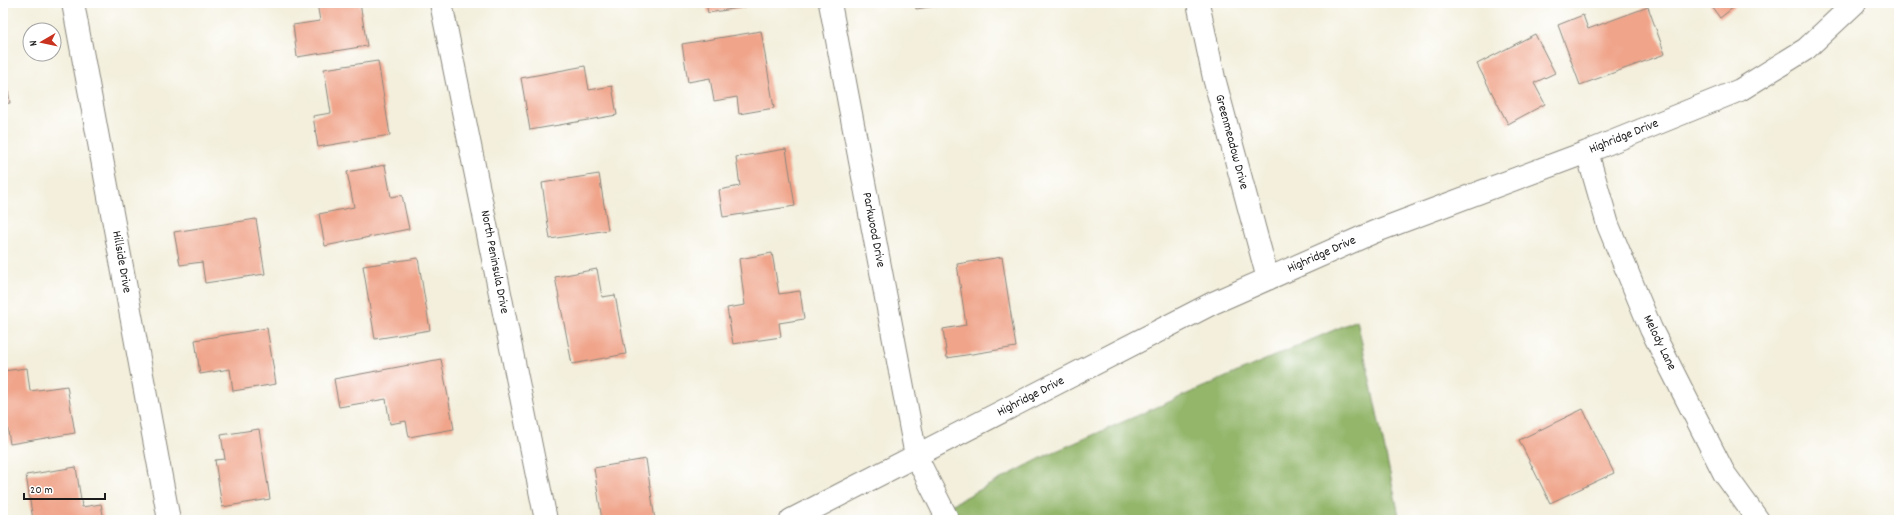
<svg xmlns="http://www.w3.org/2000/svg" width="1902" height="523" viewBox="0 0 1902 523" font-family="Dekko,sans-serif">
	<style>
		.forest { fill: #93b66a; stroke: #586943 }
		.building { fill: #f0a58b }
		.lines { fill: none; stroke-linecap: round; stroke-linejoin: round }
		.minor-casing { stroke: #88867c; stroke-width: 24 }
		.minor { stroke: #fff; stroke-width: 22 }
		.labels { text-anchor: middle; dominant-baseline: central; stroke-width: 3; stroke-linejoin: round; paint-order: stroke }
		.street-label { font-size: 13px; fill: #1c1c1c; stroke: #fff }
	</style>
	<rect width="100%" height="100%" fill="#fff"/>
	<filter id="ink" filterUnits="userSpaceOnUse"><feTurbulence type="fractalNoise" baseFrequency=".025" numOctaves="2"/><feDisplacementMap in="SourceGraphic" scale="8" xChannelSelector="R" yChannelSelector="G"/><feConvolveMatrix kernelMatrix="1 2 1 2 8 2 1 2 1" color-interpolation-filters="sRGB"/></filter>
	<filter id="wash" filterUnits="userSpaceOnUse"><feTurbulence type="fractalNoise" baseFrequency=".012" numOctaves="4" result="noise"/><feDisplacementMap in="SourceGraphic" scale="16" xChannelSelector="R" yChannelSelector="G"/><feGaussianBlur stdDeviation="0.9" result="paint"/><feColorMatrix in="noise" values="0 0 0 0 0 0 0 0 0 0 0 0 0 0 0 0 0 1.4 0 .05"/><feComposite in="paint" operator="in"/></filter>
	<g filter="url(#wash)">
		<rect width="100%" height="100%" fill="#f3efdc"/>
		<path class="forest" d="M1357 320 1400 520H922L1047 455Z"/>
		<g id="blocks">
			<path class="building" d="M317 3H360L367 46 297 57 293 25 320 21Z
				M706 3H745V7L708 13Z
				M915 3H947L948 4 916 9Z
				M1709 3H1739L1720 18Z
				M1648 7 1665 54 1580 85 1558 25 1583 15 1588 29Z
				M761 31 774 108 739 114 737 97 714 101 710 78 688 82 682 44Z
				M1535 34 1555 73 1534 83 1545 104 1508 124 1477 64Z
				M3 58 10 103 3 104Z
				M378 61 390 135 318 147 313 116 331 113 324 69Z
				M585 66 589 90 612 86 617 115 530 130 521 78Z
				M786 149 795 206 723 217 719 190 740 186 736 157Z
				M385 165 391 197 402 195 409 229 325 246 319 214 354 207 347 172Z
				M599 174 608 230 550 239 542 183Z
				M256 219 265 274 205 283 202 262 180 265 174 232Z
				M772 253 779 294 800 291 804 319 779 323 781 337 733 344 727 308 745 305 739 259Z
				M1002 257 1016 347 947 358 943 329 966 325 957 264Z
				M418 258 430 330 375 339 363 266Z
				M597 269 602 297 615 295 626 354 572 364 555 277Z
				M267 328 276 384 233 391 230 369 200 374 195 340Z
				M441 359 454 429 409 437 406 421 390 424 386 399 339 407 334 379Z
				M27 368 30 391 67 386 75 433 10 444 3 398V371Z
				M1583 409 1614 473 1550 503 1519 440Z
				M259 429 270 499 222 507 215 460 225 459 221 435Z
				M646 459 655 520H602L594 468Z
				M76 467 82 507 101 504 104 520H33L26 475Z"/>
		</g>
	</g>
	<g filter="url(#ink)">
		<use href="#blocks" fill-opacity="0" stroke="#88867c" stroke-width="1"/>
		<g class="lines">
			<g class="minor-casing">
				<path id="minor" d="M73 3 169 520
					M441 3 546 520
					M830 3 916 456 948 520
					M1198 3 1214 78 1268 279
					M1587 152 1608 225 1651 329 1724 473 1758 520
					M791 520 1213 303 1374 232 1587 152 1740 90 1806 49 1855 3"/>
			</g>
			<use href="#minor" class="minor"/>
		</g>
	</g>
	<g class="labels">
		<g class="street-label">
			<text transform="translate(1624 137) rotate(-22)">Highridge Drive</text>
			<text transform="translate(1231 142) rotate(75)">Greenmeadow Drive</text>
			<text transform="translate(873 230) rotate(79)">Parkwood Drive</text>
			<text transform="translate(1322 255) rotate(-24)">Highridge Drive</text>
			<text transform="translate(121 262) rotate(80)">Hillside Drive</text>
			<text transform="translate(494 262) rotate(79)">North Peninsula Drive</text>
			<text transform="translate(1659 343) rotate(64)">Melody Lane</text>
			<text transform="translate(1031 397) rotate(-27)">Highridge Drive</text>
		</g>
	</g>
	<rect width="1902" height="523" fill="none" stroke="#fff" stroke-width="16"/>
	<g transform="translate(42 42) rotate(261)"><circle r="19" fill="#ffffff" stroke="#a4a4a4"/>
	<path d="M0-3L7 15L0 10L-7 15Z" fill="#c8321e"/>
	<text y="-6" font-size="11" font-weight="bold" text-anchor="middle" fill="#1c1c1c">N</text>
	</g>
	<path d="M24 493v6h81v-6" fill="none" stroke="#1c1c1c" stroke-width="2"/>
	<text x="30" y="493" font-size="12" fill="#1c1c1c" stroke="#ffffff" stroke-width="3" paint-order="stroke">20 m</text>
</svg>
